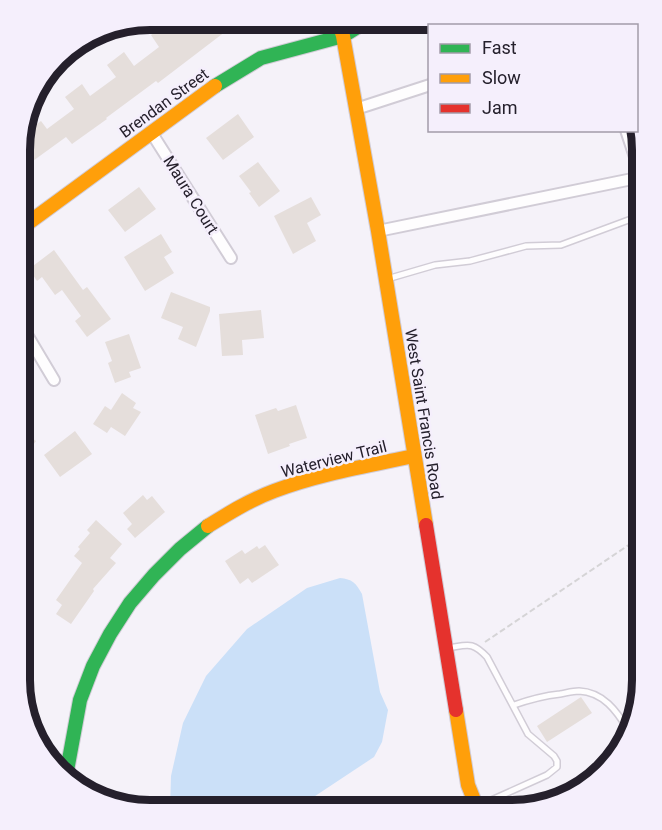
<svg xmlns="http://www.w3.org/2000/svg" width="662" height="830" viewBox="0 0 662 830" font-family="Roboto,sans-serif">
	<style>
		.green { fill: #e2eee8 }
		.water { fill: #cbe0f8 }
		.building { fill: #e5dedb }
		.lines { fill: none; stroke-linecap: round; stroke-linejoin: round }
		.lane-casing { stroke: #d1ccd6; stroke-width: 8 }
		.street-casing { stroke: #d1ccd6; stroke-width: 14 }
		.fast-casing { stroke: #d1ccd6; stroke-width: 16 }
		.slow-casing { stroke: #d1ccd6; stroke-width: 16 }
		.jam-casing { stroke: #d1ccd6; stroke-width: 16 }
		.path { stroke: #d5d4d6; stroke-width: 2; stroke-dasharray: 6 3; stroke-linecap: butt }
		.lane { stroke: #fefdfe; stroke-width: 5 }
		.street { stroke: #fefdfe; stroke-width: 10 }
		.fast { stroke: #30b455; stroke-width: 14 }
		.slow { stroke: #ff9f0a; stroke-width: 14 }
		.jam { stroke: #e5322d; stroke-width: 14 }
		.labels { text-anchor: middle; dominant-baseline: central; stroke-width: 5; stroke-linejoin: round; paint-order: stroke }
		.street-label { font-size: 16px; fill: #25202c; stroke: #f5effc }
		.rim { fill: none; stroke: #25202c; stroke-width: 8 }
	</style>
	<rect width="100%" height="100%" fill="#f5f2f9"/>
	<path class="green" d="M129 26 85 54 55 63 87 39 108 27Z"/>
	<path class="water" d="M340 578C352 579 356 583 362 594L380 692 388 710 382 742 374 757 294 810H170L171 776 183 723 206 676 247 629 307 588Z"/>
	<path class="building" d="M187 25H234L158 83 156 81 106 118 107 119 72 144 66 137 26 166 21 159V136L41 121 47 129 74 109 65 97 82 84 90 96 116 77 107 65 124 52 134 66 159 47 151 35 163 26H170L176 34Z
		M238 114 254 137 223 160 206 138Z
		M258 162 280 191 259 207 249 193 251 192 239 176Z
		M139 187 156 209 125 232 108 210Z
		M311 197 321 215 307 223 316 241 293 254 274 216Z
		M161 234 172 252 164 257 174 273 145 291 124 257Z
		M54 250 83 290 87 287 111 319 87 337 75 321 81 316 62 290 55 295 42 277 37 281 29 269Z
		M171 292 210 307V311L196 347 178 339 183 327 161 318Z
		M261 310 264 338 242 340 243 355 222 356 219 314Z
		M129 334 141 368 129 372 131 377 115 383 108 363 112 361 105 342Z
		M122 393 136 403 133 408 141 412 125 436 111 427 107 433 93 424 105 406 111 410Z
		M296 405 307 438 289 444 290 446 268 454 255 415 276 408 278 411Z
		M20 430 36 441 20 463Z
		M75 431 92 454 60 477 44 455Z
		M143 495 147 500 152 496 165 512 135 538 127 529 132 524 123 513Z
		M96 520 122 544 110 558 116 563 93 589 94 591 71 624 56 614 62 605 56 600 82 563 74 556 80 549 78 547 90 533 87 530Z
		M265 545 279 565 252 583 248 578 240 584 225 561 242 550 245 554 257 546 259 549Z
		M581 697 592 713 547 742 537 726Z"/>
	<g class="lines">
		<g class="lane-casing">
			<path id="lane" d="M387 279 435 265 470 261 526 246 561 245 642 215
				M448 648C468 645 472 641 487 657L528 734 554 756 557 761V767L547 775 478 806
				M514 705C531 699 542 696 560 694 566 693 573 691 579 691 603 692 617 711 628 730"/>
		</g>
		<g class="street-casing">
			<path id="street" d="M356 109 430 85
				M626 130 642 178
				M151 132 231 258
				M378 231 642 177
				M20 323 54 380
				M51 759 68 762"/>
		</g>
		<g class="fast-casing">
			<path id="fast" d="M215 86 261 58 343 36 364 23
				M66 776 80 700 93 666 110 634 130 603 154 575 180 549 208 526"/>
		</g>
		<g class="slow-casing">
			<path id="slow" d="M339 23 343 36 378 231 426 525
				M20 229 215 86
				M208 526C229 513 250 500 274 491 319 474 367 466 414 456
				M456 710 468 785 478 810"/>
		</g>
		<g class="jam-casing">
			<path id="jam" d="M426 525 456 710"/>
		</g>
		<path class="path" d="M485 642 642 536"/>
		<use href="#lane" class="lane"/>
		<use href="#street" class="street"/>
		<use href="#fast" class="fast"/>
		<use href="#slow" class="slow"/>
		<use href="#jam" class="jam"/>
	</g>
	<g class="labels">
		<g class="street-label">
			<text transform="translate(164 103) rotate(-36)">Brendan Street</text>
			<text transform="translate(191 195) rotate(58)">Maura Court</text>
			<text transform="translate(424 414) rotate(81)">West Saint Francis Road</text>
			<text transform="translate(334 459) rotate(-14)">Waterview Trail</text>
		</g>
	</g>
	<path d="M0 0H662V830H0ZM150 30H512A120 120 0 0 1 632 150V680A120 120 0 0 1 512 800H150A120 120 0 0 1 30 680V150A120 120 0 0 1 150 30Z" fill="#f5effc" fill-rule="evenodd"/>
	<path class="rim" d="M150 30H512A120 120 0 0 1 632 150V680A120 120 0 0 1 512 800H150A120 120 0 0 1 30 680V150A120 120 0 0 1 150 30Z"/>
	<rect x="428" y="24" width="210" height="108" fill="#f5effc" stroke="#a29ca9" stroke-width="1.5"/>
	<rect x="440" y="44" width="30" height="9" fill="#30b455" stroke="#a29ca9" stroke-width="1.5"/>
	<text x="482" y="54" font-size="18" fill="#25202c">Fast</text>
	<rect x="440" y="74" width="30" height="9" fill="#ff9f0a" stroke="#a29ca9" stroke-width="1.5"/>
	<text x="482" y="84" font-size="18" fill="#25202c">Slow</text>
	<rect x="440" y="104" width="30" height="9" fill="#e5322d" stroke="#a29ca9" stroke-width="1.5"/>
	<text x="482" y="114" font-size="18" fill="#25202c">Jam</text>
</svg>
